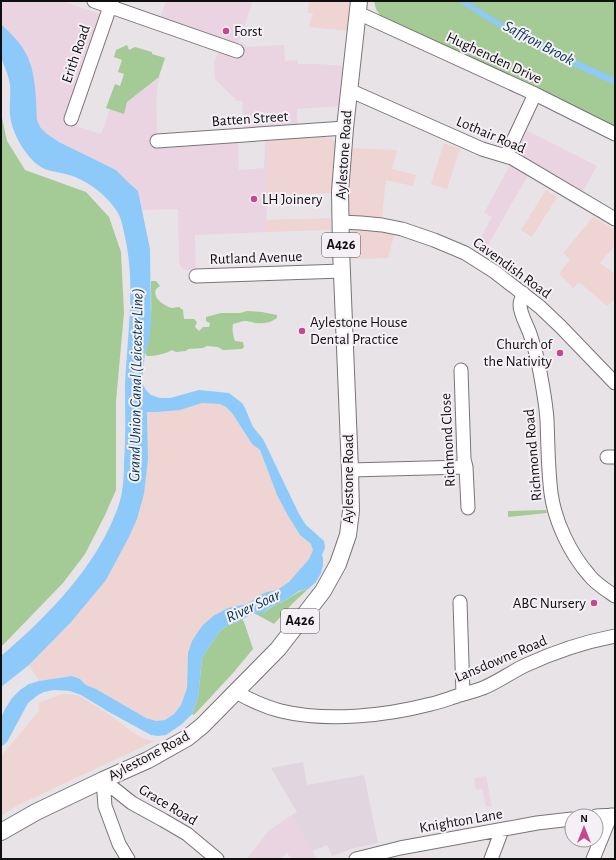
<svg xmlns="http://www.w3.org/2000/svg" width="616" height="860" viewBox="0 0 616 860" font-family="'Alegreya Sans',sans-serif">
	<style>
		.commercial { fill: #eed4d3 }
		.industrial { fill: #ead4e1 }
		.built { fill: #e1d6df }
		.green { fill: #a4ca95 }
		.water { fill: #8dcaf9 }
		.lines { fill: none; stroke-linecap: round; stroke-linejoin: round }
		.minor-casing { stroke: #797478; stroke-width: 15 }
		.major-casing { stroke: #797478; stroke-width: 18 }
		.minor { stroke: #fff; stroke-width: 13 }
		.major { stroke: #fff; stroke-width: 16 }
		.poi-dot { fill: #c74690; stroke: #f5f0f5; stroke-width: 1.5 }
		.labels { text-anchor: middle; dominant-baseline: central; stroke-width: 4; stroke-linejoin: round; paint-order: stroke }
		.shield { fill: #f5f0f5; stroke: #555255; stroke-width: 1 }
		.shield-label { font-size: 14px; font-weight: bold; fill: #100f10 }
		.poi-label { font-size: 15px; fill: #100f10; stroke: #f5f0f5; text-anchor: start }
		.street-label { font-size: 15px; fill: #100f10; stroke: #f5f0f5 }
		.water-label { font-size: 16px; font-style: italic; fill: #053655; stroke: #f5f0f5 }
	</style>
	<rect width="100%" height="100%" fill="#e8e3e7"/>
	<path class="commercial" d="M309 1H353L350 31 309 27 313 13H308Z
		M324 137 331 138 335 142 336 147 332 193 267 195 269 138Z
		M444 143 460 149 447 189 431 184Z
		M350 148 397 150 392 169 416 175 413 186 386 180 382 217 362 218 350 216 348 215 346 206Z
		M546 190 557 197 532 237 521 230Z
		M593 217 615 230V245L600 263 615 274V299L607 306 579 282 573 288 559 274 570 259 563 253Z
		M331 218V230L266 232V220Z
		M350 229 395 232 388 258 351 259V255H347V231Z
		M201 403 220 404 226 407 232 413 252 444 260 450 277 495 287 514 300 535 311 544 313 550 309 559 289 582 277 590 267 592 247 604 228 608 213 616 187 668V688L181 705 174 714 165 720 156 721 146 718 96 689 86 685 80 679 72 676 39 681 29 665 72 621 106 580 129 537 137 519 144 494 148 459 147 412H157L180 410Z
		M62 694 78 695 113 717 135 734 145 739 155 741 18 805 1 816V756L39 711 38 703Z"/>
	<path class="industrial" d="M1 1H62L100 14 63 122 101 134 110 109 124 114 127 102 161 76 158 82 156 103 158 148 238 143 239 170 264 168 265 139 269 138 266 232 195 235 196 270H186L183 269 180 266 179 262 178 209 142 210 138 191 129 183 116 170 59 142 47 134 40 127 37 120 32 73 30 64 24 51 11 34 1 24Z
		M166 1H253L238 44 160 18Z
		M241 42 246 47 284 45 285 61 297 60 298 64H318L345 66 341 106 297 109 298 128 244 129 242 101H237L215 79 214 64 219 50 236 56Z
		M524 129 597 166 581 194 516 155 515 152Z
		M511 163 528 175 483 254 474 249 492 217 484 213Z
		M486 776 492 806 486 807 482 789 476 790 474 778Z
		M292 815 317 859H292L287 853 280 859H247L268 831Z"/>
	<path class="built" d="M303 762 307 785 364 775 378 843 355 848 332 856 327 845 312 851 292 815 297 812 271 768Z"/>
	<path class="green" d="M374 1H615V128L466 55 381 17 376 9Z
		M127 45 129 50 135 47 152 52V54L165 58 159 76V77L127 102 124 114 106 108 115 84 120 86 124 74 118 72 122 60 114 57 116 50Z
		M1 113 7 141 25 170 86 192 109 217 121 252 124 313 116 401V490L105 515 85 554 63 583 1 647Z
		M151 281H156L160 286 156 289C155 291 155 294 156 296 157 301 167 307 172 308 173 308 177 307 179 307L183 310 184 319H194L197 322 195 327 199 331 203 327H209L210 323 206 321V317L221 313H240L247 311 262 312 277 315V318C270 323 263 324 255 323 252 322 249 321 245 321 241 321 238 323 233 324 232 328 233 337 235 341L243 342 244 347 242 349 223 350 218 347 207 346 203 348 188 349 186 351 176 352 172 350C165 354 155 356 147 356L145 353C153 328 151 307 151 281Z
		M546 510 547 513 508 517V511Z
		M308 589 292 604 274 624 254 613H264C271 606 276 605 284 601 293 596 298 591 308 589Z
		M242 619 244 622 253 649 233 673 194 715 192 714 198 698 202 658 219 632 228 625 238 622Z"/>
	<path class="water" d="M458 1H467L504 24 547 47 615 78V85C561 61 507 35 458 1Z
		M1 24C9 32 18 40 24 50 36 69 36 98 37 120L40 127 47 134 59 142 116 170 129 183 138 191 150 249 151 325 149 340 145 353 143 372V385L146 390 151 395 160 398H170L199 390 229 393 242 403 245 408 253 427 263 439 299 514 306 525 324 541 325 548 322 555 323 558V565L321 573 316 582 308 589 299 591 284 601 269 608 264 613 252 614 238 622 228 625 219 632 202 658 198 698 192 714 182 724 166 735 158 736 151 735 109 712 81 695 70 691 54 690 44 692 38 695 28 703 7 742 1 747V718L5 709 12 698 20 690 29 684 39 681 72 676 80 679 86 685 96 689 146 718 156 721 165 720 174 714 181 705 187 688 188 653 192 641 202 626 213 616 228 608 247 604 262 594 267 592 277 590 289 582 309 559 313 550 311 544 300 535 287 514 277 495 260 450 252 444 232 413 226 407 220 404 202 403 180 410 157 412H147L148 459 144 494 137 519 129 537 106 580 72 621 29 665 1 687V656C48 616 95 568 117 510 123 495 124 478 124 462 126 437 125 411 125 385 127 336 136 286 125 237 123 229 122 220 118 213 108 196 87 180 69 175 60 172 50 172 41 167 26 158 11 132 10 114 9 104 11 94 10 85 9 76 5 68 2 60 0 54 1 30 1 24Z"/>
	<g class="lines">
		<g class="minor-casing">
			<path id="minor" d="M94 1 237 51
				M358 13 535 94 615 134
				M349 90 482 149 512 158 615 219
				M71 119 112 1
				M157 141 345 128
				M506 156 535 94
				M341 222 361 223 382 225 402 229 434 240 465 253 495 272 540 307 561 327 615 383
				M196 276 342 271
				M523 293C522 297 520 301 520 305 520 314 527 325 530 334 534 346 538 359 540 372 543 388 546 404 547 420 548 444 548 469 551 493 555 522 570 553 589 575 596 584 606 590 615 596
				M461 370 464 459 466 467 468 508
				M607 457H615
				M350 470 466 467
				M460 602 463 694
				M236 692C250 700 265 707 281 711 327 722 385 716 431 704 441 702 450 698 460 695 467 693 475 691 483 688 498 682 511 672 526 665 554 652 584 642 615 636
				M103 780 132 803 163 820 187 834 217 859
				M103 780 105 806 119 844 128 859
				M596 816 615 815
				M356 859 400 848 537 823 572 819
				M491 859 502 830
				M593 859 611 815"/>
		</g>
		<g class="major-casing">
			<path id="major" d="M1 832 36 812 103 780 148 760 187 738 202 726 278 649 323 591 338 564 348 535 351 511 350 470 341 249 340 192 345 128 359 1"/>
		</g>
		<use href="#minor" class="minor"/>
		<use href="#major" class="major"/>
	</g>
	<g class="poi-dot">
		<circle cx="226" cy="31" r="4"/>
		<circle cx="254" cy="199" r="4"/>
		<circle cx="302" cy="331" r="4"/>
		<circle cx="560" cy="353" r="4"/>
		<circle cx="594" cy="603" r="4"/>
	</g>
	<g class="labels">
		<g class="shield">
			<rect x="322" y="233" width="38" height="24" rx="3"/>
			<rect x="281" y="609" width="38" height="24" rx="3"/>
		</g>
		<g class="shield-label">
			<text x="341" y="245">A426</text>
			<text x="300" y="621">A426</text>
		</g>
		<g class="poi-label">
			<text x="234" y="31">Forst</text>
			<text x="262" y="199">LH Joinery</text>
			<text x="310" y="322">Aylestone House<tspan x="310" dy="17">Dental Practice</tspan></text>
			<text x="552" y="344" text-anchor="end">Church of<tspan x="552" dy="17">the Nativity</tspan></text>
			<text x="586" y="603" text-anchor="end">ABC Nursery</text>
		</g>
		<g class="street-label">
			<text transform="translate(76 54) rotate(-71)">Erith Road</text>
			<text transform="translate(494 58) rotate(25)">Hughenden Drive</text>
			<text transform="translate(250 119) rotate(-4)">Batten Street</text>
			<text transform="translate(491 135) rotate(23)">Lothair Road</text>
			<text transform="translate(344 155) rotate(-86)">Aylestone Road</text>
			<text transform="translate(256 258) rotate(-2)">Rutland Avenue</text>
			<text transform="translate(512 268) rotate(36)">Cavendish Road</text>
			<text transform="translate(448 440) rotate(-93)">Richmond Close</text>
			<text transform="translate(533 455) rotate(-95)">Richmond Road</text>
			<text transform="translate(348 479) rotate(-90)">Aylestone Road</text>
			<text transform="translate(501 659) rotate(-23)">Lansdowne Road</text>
			<text transform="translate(149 756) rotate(-28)">Aylestone Road</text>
			<text transform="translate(168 805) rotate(31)">Grace Road</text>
			<text transform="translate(461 821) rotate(-10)">Knighton Lane</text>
		</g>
		<g class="water-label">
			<text transform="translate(539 43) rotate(28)">Saffron Brook</text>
			<text transform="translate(136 385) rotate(-89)">Grand Union Canal (Leicester Line)</text>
			<text transform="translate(253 606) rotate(-25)">River Soar</text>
		</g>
	</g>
	<rect width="616" height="860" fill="none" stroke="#100f10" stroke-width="4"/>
	<g transform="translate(584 828)"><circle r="19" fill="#f5f0f5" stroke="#999699"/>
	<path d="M0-3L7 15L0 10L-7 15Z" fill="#c74690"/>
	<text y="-6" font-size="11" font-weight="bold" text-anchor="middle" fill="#100f10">N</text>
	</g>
</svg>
